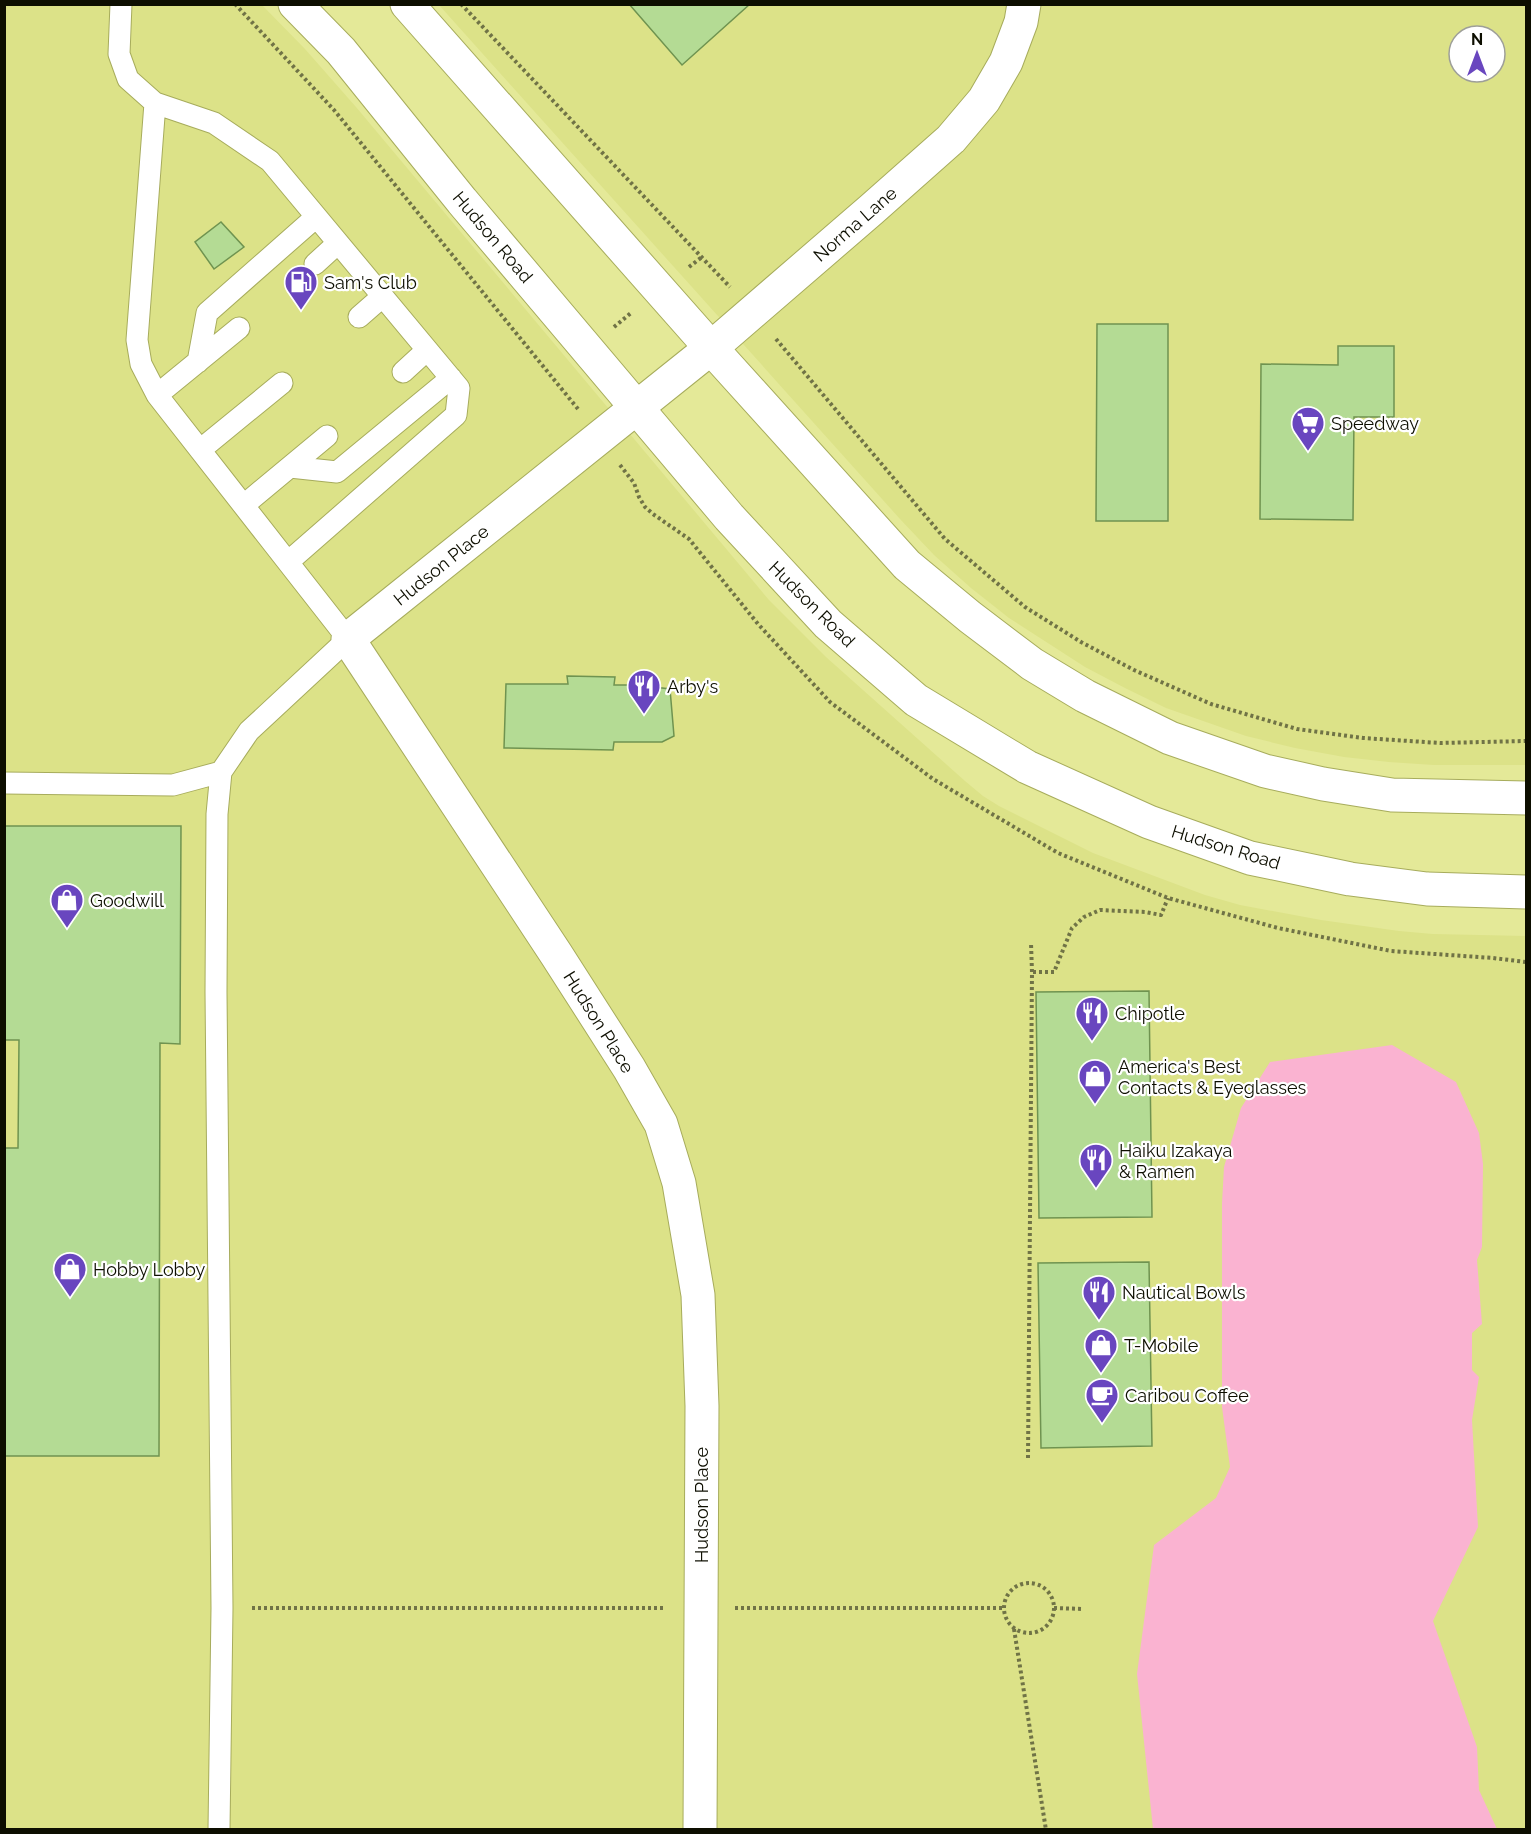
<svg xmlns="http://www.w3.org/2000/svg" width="1531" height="1834" viewBox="0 0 1531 1834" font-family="Raleway,sans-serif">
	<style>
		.built { fill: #dce288; fill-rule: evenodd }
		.water { fill: #fab3d1 }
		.building { fill: #b4db94; stroke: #6f9350; stroke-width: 1.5 }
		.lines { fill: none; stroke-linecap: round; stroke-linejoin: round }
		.lane-casing { stroke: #a7ac5c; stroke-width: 23 }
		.street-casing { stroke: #a7ac5c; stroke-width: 35 }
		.secondary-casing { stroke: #a7ac5c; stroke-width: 35 }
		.path { stroke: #707346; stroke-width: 4; stroke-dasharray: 3 3; stroke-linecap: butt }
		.lane { stroke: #fff; stroke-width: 21 }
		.street { stroke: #fff; stroke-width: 33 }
		.secondary { stroke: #fff; stroke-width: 33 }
		.labels { text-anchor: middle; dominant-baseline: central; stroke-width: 4.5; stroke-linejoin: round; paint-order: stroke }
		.street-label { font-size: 18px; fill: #0d0e00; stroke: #fff }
		.poi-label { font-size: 18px; fill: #0d0e00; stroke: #fff; text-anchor: start }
	</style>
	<rect width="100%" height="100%" fill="#e4e998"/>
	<path class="built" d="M5 5H262L305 49 356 107 769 600 826 657 965 781 983 796 999 806 1093 853 1205 895 1240 905 1321 920 1399 931 1433 934 1526 936V1829L5 1830Z
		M439 5H1526V765H1434L1389 762 1344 757 1295 748 1246 736 1166 708 1125 688 1085 667 1009 618 971 588 934 555 900 519ZM1459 36H1495V72H1459Z"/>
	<path class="water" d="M1392 1045 1456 1082 1479 1133 1483 1164 1482 1247 1477 1260 1482 1324 1472 1333V1370L1479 1377 1472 1420 1478 1527 1433 1621 1477 1747 1479 1790 1497 1829H1153L1137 1674 1154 1545 1216 1498 1230 1467 1222 1407V1203L1224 1167 1241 1108 1270 1062Z"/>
	<path class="building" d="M629 4H750L682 65Z
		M221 222 244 247 214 269 195 242Z
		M1097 324H1168V521H1096Z
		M1338 346H1394V417H1354L1353 520 1260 519 1261 364 1338 365Z
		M567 676 615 677 614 685H638L670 689 674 736 662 742H614L613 750 504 748 506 684H568Z
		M4 826H181L180 1044 160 1043 159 1456H4V1148H18L19 1040H4Z
		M1149 991 1152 1217 1039 1218 1036 992Z
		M1149 1262 1152 1446 1041 1448 1038 1263Z"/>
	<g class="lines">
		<g class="lane-casing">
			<path id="lane" d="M121 4 119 54 128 79 155 103 137 340 141 364 157 395 348 639 249 731 221 772 217 814 216 992 222 1608 219 1830
				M155 103 214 123 270 161 459 388 456 415 288 562
				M315 264 338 243
				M359 317 383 296
				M198 362 207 313 316 217
				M403 372 427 350
				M157 395 239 328
				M200 450 282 383
				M290 467 337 472 451 378
				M244 505 327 436
				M4 783 173 785 221 772"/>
		</g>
		<g class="street-casing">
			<path id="street" d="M700 1830 702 1406 698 1295 679 1183 661 1124 629 1068 556 954 348 639 711 348 872 209 951 139 984 100 1006 62 1021 22 1024 4"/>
		</g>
		<g class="secondary-casing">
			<path id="secondary" d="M295 4 341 51 462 201 729 517 828 624 916 700 1027 767 1149 822 1250 858 1350 879 1427 889 1526 892
				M407 4 711 348 907 565 970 617 1032 664 1085 696 1170 738 1265 771 1323 784 1392 795 1526 798"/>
		</g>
		<path class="path" d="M235 4 334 110 578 409
			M461 4 730 287
			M689 267 702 257
			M614 327 631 313
			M776 339 945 539 1025 607 1081 642 1134 670 1211 704 1297 729 1363 738 1440 743 1526 741
			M620 465 634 483 639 497 645 507 653 514 689 539 758 624 830 702 933 779 1058 853 1168 898 1278 928 1391 951 1493 958 1526 962
			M1033 972H1054L1072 928 1084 917 1100 910 1145 912 1161 915 1168 898
			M1028 1458 1032 972 1031 943
			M1004 1608a25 25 0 1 1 50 0a25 25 0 1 1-50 0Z
			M252 1608H665
			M735 1608H1003
			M1054 1608 1083 1609
			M1014 1629 1046 1830"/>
		<use href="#lane" class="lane"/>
		<use href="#street" class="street"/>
		<use href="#secondary" class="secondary"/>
	</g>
	<defs>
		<g id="fuel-pin" transform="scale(1.725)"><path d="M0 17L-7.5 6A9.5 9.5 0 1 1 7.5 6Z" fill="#6946bf" stroke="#fff"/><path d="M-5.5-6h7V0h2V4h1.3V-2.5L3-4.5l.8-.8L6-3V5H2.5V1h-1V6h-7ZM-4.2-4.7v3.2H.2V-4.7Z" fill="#fff"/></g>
		<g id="supermarket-pin" transform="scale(1.725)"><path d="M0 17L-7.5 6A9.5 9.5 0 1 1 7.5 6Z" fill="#6946bf" stroke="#fff"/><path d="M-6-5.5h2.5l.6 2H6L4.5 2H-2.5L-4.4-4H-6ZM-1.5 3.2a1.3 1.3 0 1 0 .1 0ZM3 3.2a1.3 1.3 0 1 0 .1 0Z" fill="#fff"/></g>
		<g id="restaurant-pin" transform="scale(1.725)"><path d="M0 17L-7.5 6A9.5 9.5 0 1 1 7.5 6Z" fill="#6946bf" stroke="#fff"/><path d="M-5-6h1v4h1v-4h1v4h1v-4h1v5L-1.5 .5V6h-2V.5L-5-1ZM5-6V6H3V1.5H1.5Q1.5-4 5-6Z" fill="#fff"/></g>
		<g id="shop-pin" transform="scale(1.725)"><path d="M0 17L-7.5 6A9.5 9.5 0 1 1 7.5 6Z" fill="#6946bf" stroke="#fff"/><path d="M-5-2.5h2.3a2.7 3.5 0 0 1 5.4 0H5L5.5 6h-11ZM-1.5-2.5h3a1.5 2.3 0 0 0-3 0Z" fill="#fff"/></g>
		<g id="cafe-pin" transform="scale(1.725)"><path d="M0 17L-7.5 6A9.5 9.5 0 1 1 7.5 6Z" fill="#6946bf" stroke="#fff"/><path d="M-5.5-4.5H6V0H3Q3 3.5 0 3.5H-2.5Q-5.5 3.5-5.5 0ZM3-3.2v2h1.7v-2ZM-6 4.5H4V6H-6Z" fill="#fff"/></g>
	</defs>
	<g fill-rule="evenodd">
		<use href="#fuel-pin" x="301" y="282"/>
		<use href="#supermarket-pin" x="1308" y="423"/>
		<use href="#restaurant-pin" x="644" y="686"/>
		<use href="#shop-pin" x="67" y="900"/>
		<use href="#restaurant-pin" x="1092" y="1013"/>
		<use href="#shop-pin" x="1095" y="1076"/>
		<use href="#restaurant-pin" x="1096" y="1160"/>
		<use href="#shop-pin" x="70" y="1269"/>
		<use href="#restaurant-pin" x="1099" y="1292"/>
		<use href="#shop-pin" x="1101" y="1345"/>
		<use href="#cafe-pin" x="1102" y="1395"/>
	</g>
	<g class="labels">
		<g class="street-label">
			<text transform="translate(855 224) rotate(-41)">Norma Lane</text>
			<text transform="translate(493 237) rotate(50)">Hudson Road</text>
			<text transform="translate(441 565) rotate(-39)">Hudson Place</text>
			<text transform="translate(812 604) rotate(45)">Hudson Road</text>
			<text transform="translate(1226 847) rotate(17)">Hudson Road</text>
			<text transform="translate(599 1022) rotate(58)">Hudson Place</text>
			<text transform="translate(701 1505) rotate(-90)">Hudson Place</text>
		</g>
		<g class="poi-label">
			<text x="324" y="282">Sam's Club</text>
			<text x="1331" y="423">Speedway</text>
			<text x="667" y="686">Arby's</text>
			<text x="90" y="900">Goodwill</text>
			<text x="1115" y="1013">Chipotle</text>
			<text x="1118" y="1066">America's Best<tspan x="1118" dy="21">Contacts &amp; Eyeglasses</tspan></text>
			<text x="1119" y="1150">Haiku Izakaya<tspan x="1119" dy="21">&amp; Ramen</tspan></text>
			<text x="93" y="1269">Hobby Lobby</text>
			<text x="1122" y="1292">Nautical Bowls</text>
			<text x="1124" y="1345">T-Mobile</text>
			<text x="1125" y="1395">Caribou Coffee</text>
		</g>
	</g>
	<rect width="1531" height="1834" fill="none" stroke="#0d0e00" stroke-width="12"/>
	<g transform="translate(1477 54)"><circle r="28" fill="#ffffff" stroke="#9e9f99" stroke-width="1.5"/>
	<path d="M0-4.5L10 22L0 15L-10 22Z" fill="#6946bf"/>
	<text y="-9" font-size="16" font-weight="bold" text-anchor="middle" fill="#0d0e00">N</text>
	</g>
</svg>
